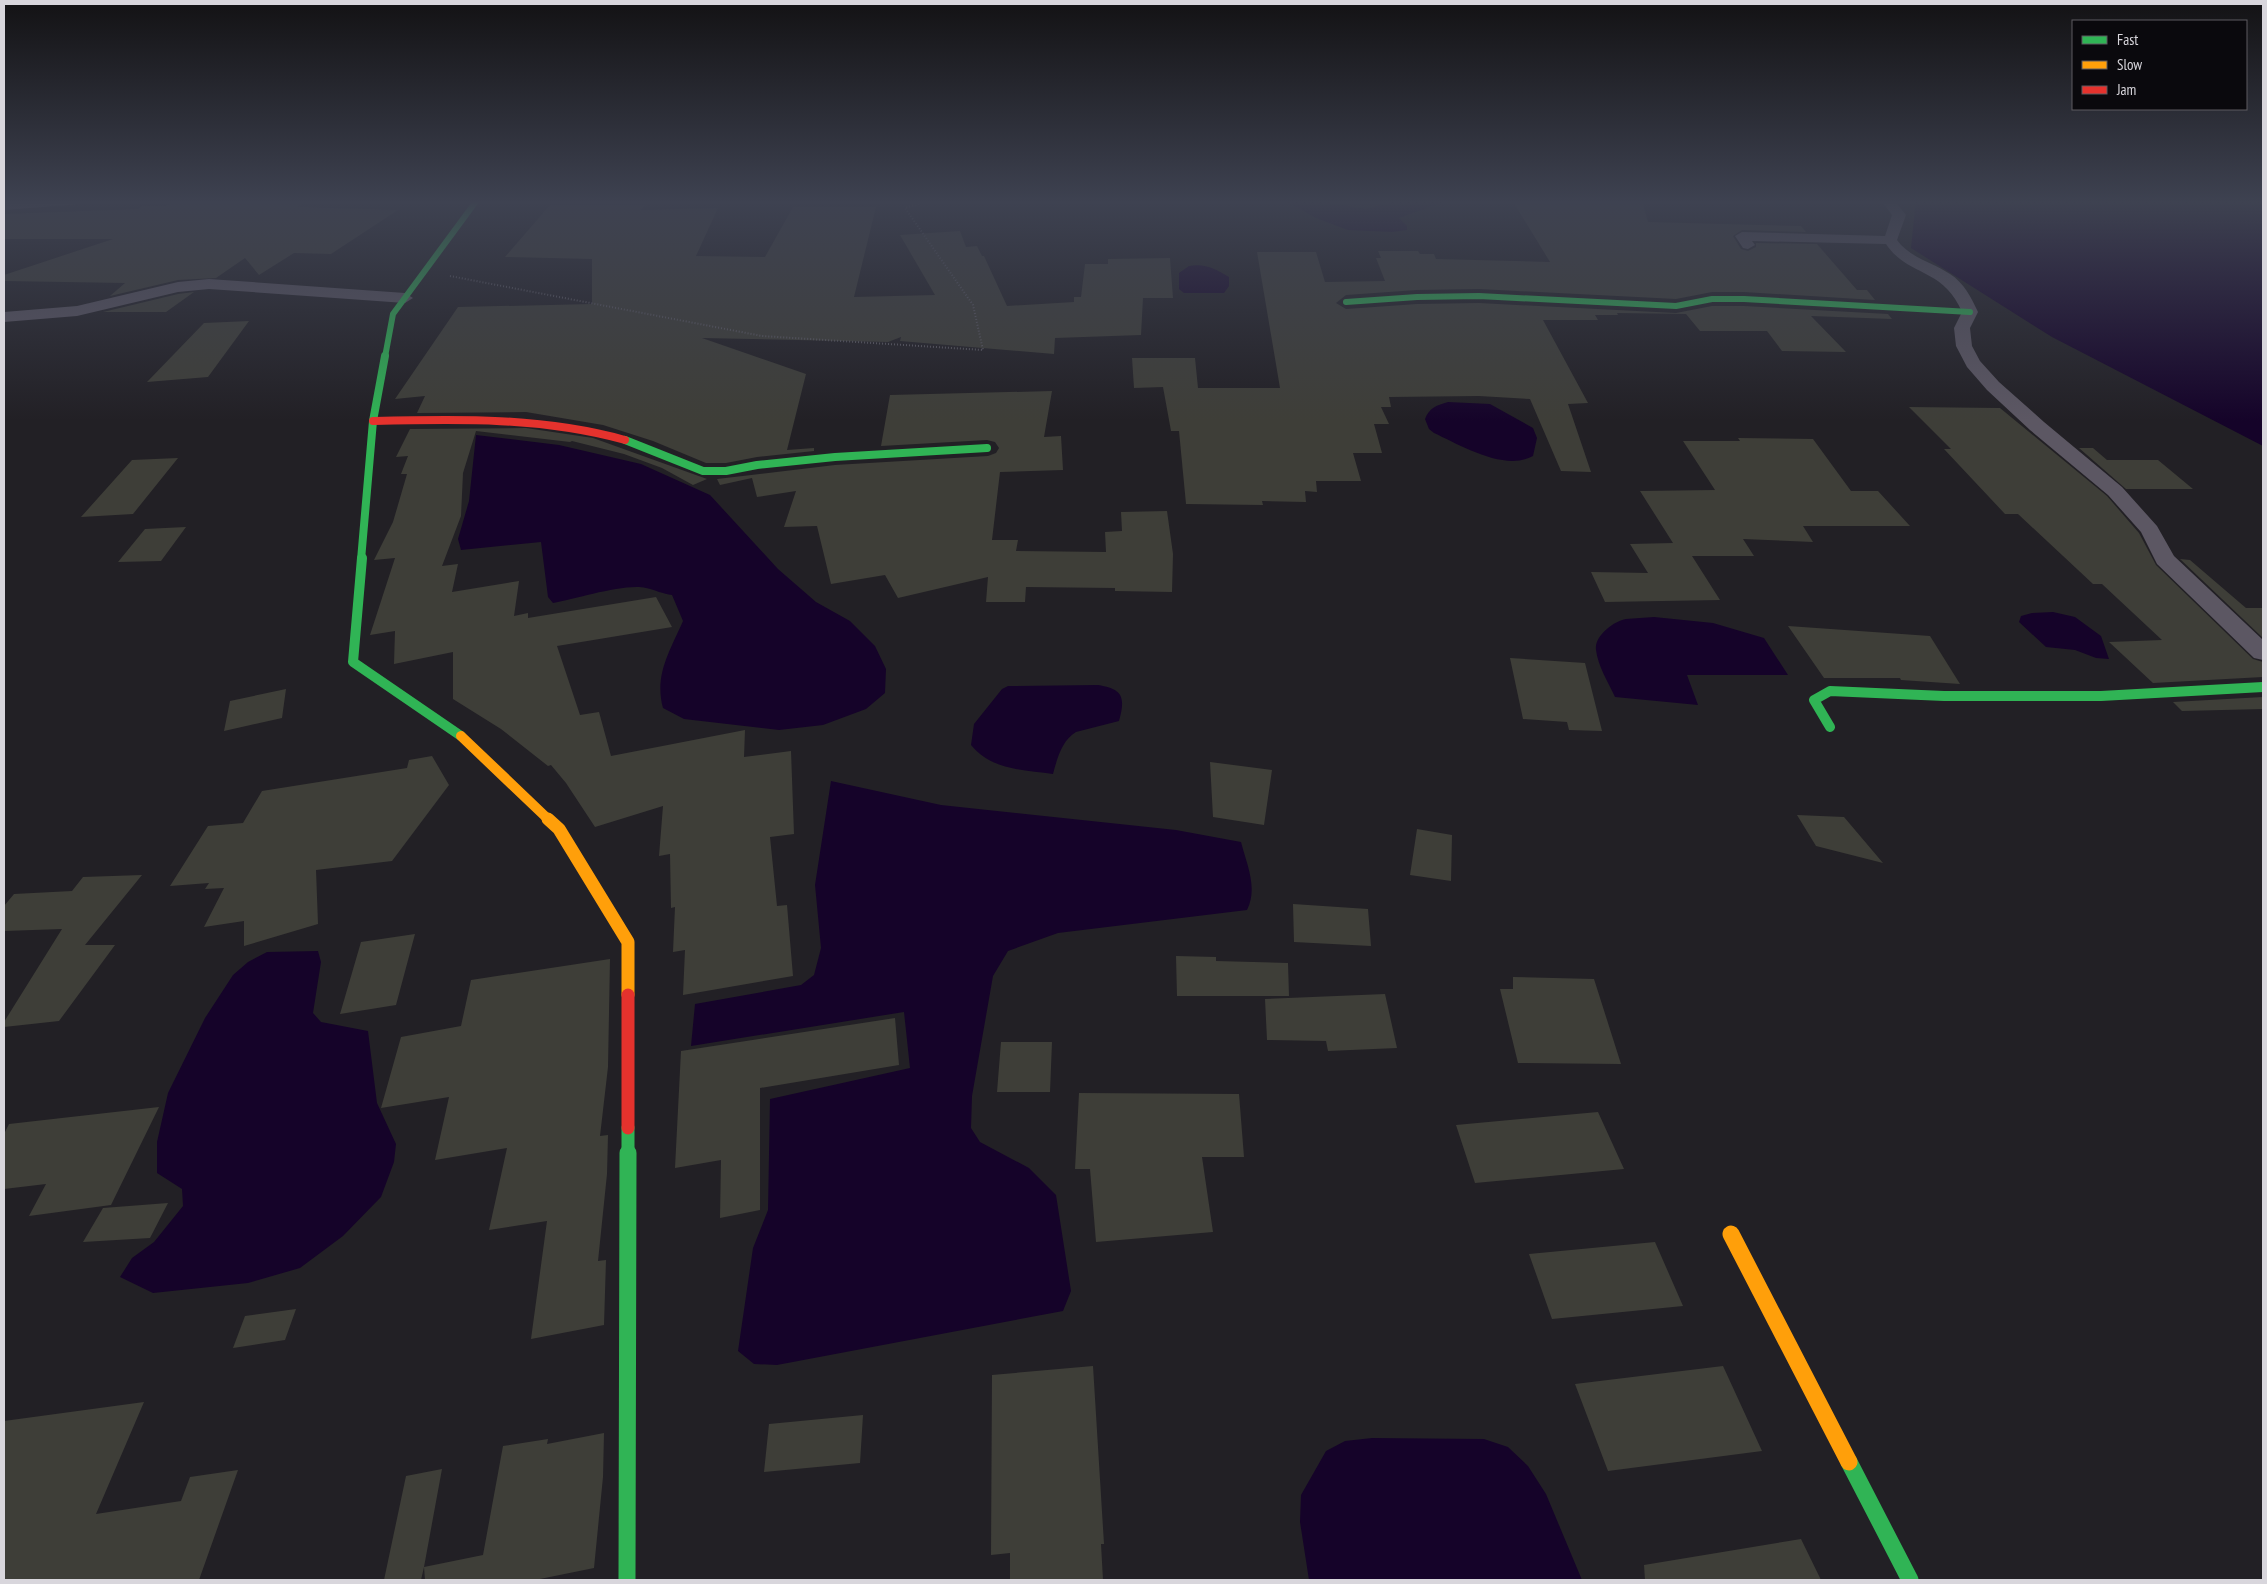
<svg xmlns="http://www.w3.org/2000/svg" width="2267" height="1584" viewBox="0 0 2267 1584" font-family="'PT Sans Narrow',sans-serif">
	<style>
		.water { fill: #150329 }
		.building { fill: #3e3e38 }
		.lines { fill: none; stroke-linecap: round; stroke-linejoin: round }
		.path { stroke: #5e5c64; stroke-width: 2; stroke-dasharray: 1 2; stroke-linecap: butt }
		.street { fill: #5c5763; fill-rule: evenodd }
		.fast-far4 { stroke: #30b455; stroke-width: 6 }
		.fast-far3 { stroke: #30b455; stroke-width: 8 }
		.fast-far2 { stroke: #30b455; stroke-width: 10 }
		.fast-far1 { stroke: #30b455; stroke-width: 13 }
		.fast { stroke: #30b455; stroke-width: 17 }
		.slow-far2 { stroke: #ff9f0a; stroke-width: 10 }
		.slow-far1 { stroke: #ff9f0a; stroke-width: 13 }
		.slow { stroke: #ff9f0a; stroke-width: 17 }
		.jam-far1 { stroke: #e5322d; stroke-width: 8 }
		.jam { stroke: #e5322d; stroke-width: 13 }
	</style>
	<rect width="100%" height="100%" fill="#222025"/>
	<path class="water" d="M1284 200H1320L1324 202 1366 209 1400 200H1449L1399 218 1407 226V230L1392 232 1348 230 1316 218Z
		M1916 200H2263V446L2052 337 1911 248Z
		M1189 266C1205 263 1216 269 1229 277V286L1224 293H1184L1179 289V273Z
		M1448 402 1490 404 1533 428 1537 438 1533 456C1505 472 1460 445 1434 433L1429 429 1425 419C1429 408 1437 405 1448 402Z
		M476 435 559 445 641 464 710 495 778 569 816 602 850 621 875 646 886 669 885 693 866 709 823 725 779 730 684 719 663 708C654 675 670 651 683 621L672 595C663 594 655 590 646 588 625 583 576 599 553 603L548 597 541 542 461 550 458 539 469 501Z
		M2053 612 2075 617 2101 636 2109 659 2096 658 2075 650 2046 647 2019 622 2021 616 2032 613Z
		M1654 617 1713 623 1764 638 1788 675H1687L1698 705 1615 697C1608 682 1598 666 1596 650 1594 636 1614 621 1626 619 1635 618 1645 618 1654 617Z
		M1098 685C1122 689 1126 696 1119 721L1076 732C1062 740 1057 759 1053 774 1024 770 991 770 971 745L974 724 1002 689 1008 686Z
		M831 781 941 805 1176 830 1241 842C1247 865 1258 888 1247 910L1058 933 1008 951 993 976 972 1096 971 1128 980 1142 1029 1168 1056 1195 1071 1291 1063 1311 777 1365 754 1364 738 1351 753 1248 768 1210 770 1099 910 1068 904 1012 691 1046 695 1004 801 985 814 975 821 948 815 885Z
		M318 951 321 962 313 1013 321 1022 368 1031 377 1103 396 1144 394 1162 381 1197 343 1236 300 1268 248 1283 153 1293 120 1277 132 1258 154 1242 183 1206 182 1189 157 1173V1142L168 1093 205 1018 233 975 248 962 267 952Z
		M1372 1438 1484 1439 1508 1447 1528 1466 1546 1494 1582 1580H1309L1300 1522 1301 1495 1326 1451 1345 1441Z"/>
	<path class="building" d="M176 200H308L297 207 398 210 331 254 294 253 259 275 245 258 216 278 178 280 110 296 125 283 4 281V275L113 239H4V214L138 209 142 206H166Z
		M1512 200H1642L1648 222 1801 226 1806 232 1742 230 1733 236 1741 249 1748 251 1756 247V243L1817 244 1857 290H1867L1875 300 1744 292H1712L1676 299 1479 289 1417 290 1346 295 1336 303 1346 309 1417 304 1479 303 1676 313 1712 306H1744L1888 314 1892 319 1811 316 1846 352 1782 351 1767 331H1700L1686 314 1617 313 1618 315H1595L1598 320H1543L1588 403 1568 404 1591 472 1561 471 1530 399 1479 396 1389 397 1391 407H1381L1389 424H1374L1382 453H1353L1361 481H1316L1317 492 1305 491 1306 502 1262 501 1263 505 1186 504 1179 431H1171L1163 387 1134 388 1132 358H1195L1198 388H1280L1257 252H1316L1325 282 1385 281 1376 258H1381L1378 251H1418L1420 254H1434L1436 259 1550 262Z
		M550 205H646L641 210 718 208 696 256 765 257 793 207H876L854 297 935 295 900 235 960 231 966 247 977 246 982 256H984L1007 306 1074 302V297H1081L1085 264H1108V259L1170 258 1173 298H1143L1141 335 1055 338 1054 354 900 341 901 337 888 342 702 338 806 374 787 450 814 448V451L757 457 726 463H706L653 441 603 425 526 412 417 413 425 396 395 399 458 307 592 304V259L505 257Z
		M194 292 166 312H103L178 294Z
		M249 321 208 377 147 382 204 323Z
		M1052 391 1044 437 1061 436 1063 470 1000 472 992 540H1018L1016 551 1106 552 1105 532 1122 531 1121 512 1167 511 1173 554 1172 592 1115 591V588L1026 587 1025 602H986L988 577 898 598 885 575 831 584 817 526 784 527 796 491 757 497 752 478 720 485 717 479 835 465 988 456 996 453 999 448 995 442 987 440 881 446 890 395Z
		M1909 407 2000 408 2107 496 2139 533 2156 565 2253 659 2263 662V677L2153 683 2109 642 2162 640 2102 584H2093L2018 514H2005L1944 449H1951Z
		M526 428 593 438 707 479 693 485 662 468 624 454 572 441 570 442 476 431 463 473 461 516 442 566 458 564 452 592 519 581 514 616 528 613V618L656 597 672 627 557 646 580 715 599 712 611 756 745 730 744 757 791 751 794 834 770 837 777 906 787 905 793 976 683 995 685 950 673 952 675 907 671 908 670 854 659 856 663 806 595 827 566 783 551 765 548 766 501 729 453 699V652L394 664 395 631 370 635 395 558 374 560 393 522 407 474H401L408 456 396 457 410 429Z
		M1738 438 1813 439 1851 491H1878L1910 526H1803L1813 542 1743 539 1754 556H1692L1720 600 1605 602 1591 572 1648 573 1630 544 1673 543 1640 491 1715 490 1683 441H1740Z
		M2079 448H2093L2107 460H2158L2193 489H2126Z
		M178 458 133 514 81 517 132 460Z
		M186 527 161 561 118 562 145 529Z
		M2180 559 2190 560 2246 608H2263V638Z
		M1788 626 1930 636 1960 684 1901 680 1900 678H1824Z
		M1510 658 1585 663 1602 731 1569 730 1567 722 1523 719Z
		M286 689 282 718 224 731 230 701Z
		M2263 697V709L2182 711 2173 702Z
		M432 756 449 785 392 861 316 870 318 924 244 946V921L204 927 224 888 205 889 209 883 170 886 208 826 243 823 262 791 407 768 409 760Z
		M1210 762 1272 770 1264 825 1213 817Z
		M1797 815 1844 817 1883 863 1816 846Z
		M1417 829 1452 835 1451 881 1410 875Z
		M142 875 85 945H115L59 1021 4 1027V1022L62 929 4 931V906L14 894 72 891 83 877Z
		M1293 904 1368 909 1371 946 1294 942Z
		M415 934 396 1005 340 1014 361 942Z
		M1176 956 1216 957V961L1288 963 1289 996H1177Z
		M610 959 608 1067 600 1136 608 1135 607 1174 598 1261 606 1260 604 1325 531 1339 547 1221 489 1230 507 1148 435 1160 449 1097 381 1108 401 1037 461 1026 471 980Z
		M1513 977 1594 979 1621 1064 1518 1063 1500 989H1513Z
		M1385 994 1397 1048 1328 1051 1326 1041 1267 1040 1265 999Z
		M895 1018 899 1065 760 1088V1210L720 1218 721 1160 675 1168 681 1051Z
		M1001 1042H1052L1050 1092H997Z
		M1079 1093 1239 1094 1244 1157H1202L1213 1232 1096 1242 1090 1169H1075Z
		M159 1107 111 1205 29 1216 46 1184 4 1189V1134L9 1124Z
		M1598 1112 1624 1169 1475 1183 1456 1125Z
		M168 1203 150 1238 83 1242 103 1208Z
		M1655 1242 1683 1306 1552 1319 1529 1254Z
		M296 1309 285 1340 233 1348 245 1316Z
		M1093 1366 1104 1544H1101L1103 1580H1010V1553L991 1555 992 1375Z
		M1723 1366 1762 1451 1608 1471 1575 1384Z
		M144 1402 96 1514 181 1501 190 1477 238 1470 199 1580H4V1421Z
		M863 1415 860 1463 764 1472 769 1424Z
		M604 1433 603 1477 594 1568 535 1580H425L424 1567 421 1580H384L406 1476 442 1469 424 1567 483 1555 503 1446 548 1439 547 1444Z
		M1801 1539 1821 1580H1645L1644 1565Z"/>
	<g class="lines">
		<path class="path" d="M450 276 762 336 983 350 973 305 905 208 931 200"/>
		<path class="street" d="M35 200H88L81 204 4 210V202Z
			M1881 200H1894L1906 215 1897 240C1910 258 1932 262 1950 274 1964 283 1971 297 1978 312L1970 328 1972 346 1980 361 1999 382 2044 422 2122 487 2157 526 2174 556 2263 640V660L2254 658 2157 564 2141 532 2108 495 2030 430 1987 390 1967 367 1956 346 1954 328 1962 312C1943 267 1908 277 1886 244L1752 241 1755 245 1748 249 1743 248 1735 236 1742 232 1885 236 1892 215Z
			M209 279 405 293 413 298 405 303 209 289 178 292 77 316 4 322V312L77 306 178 282Z"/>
		<path class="fast-far4" d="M1346 302 1417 297 1479 296 1676 306 1712 299H1744L1970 312
			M385 357 393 314 477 200"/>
		<path class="fast-far3" d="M625 440 703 471H726L757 465 835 457 987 448
			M361 560 373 421 385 356"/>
		<path class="fast-far2" d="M362 558 353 662 461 736
			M1830 727 1814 700 1830 691 1944 696H2101L2263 687"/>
		<path class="fast-far1" d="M628 1154V1128"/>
		<path class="fast" d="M1849 1462 1910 1580
			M627 1580 628 1153"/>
		<path class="slow-far2" d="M461 736 549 820"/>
		<path class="slow-far1" d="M548 819 559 829 628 942V995"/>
		<path class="slow" d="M1731 1234 1849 1462"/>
		<path class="jam-far1" d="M373 421C459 419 542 417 625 440"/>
		<path class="jam" d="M628 995V1128"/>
	</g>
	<linearGradient id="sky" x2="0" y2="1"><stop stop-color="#131214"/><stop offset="0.48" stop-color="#3e4251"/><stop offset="1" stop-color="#3e4251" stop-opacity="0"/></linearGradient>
	<rect width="2267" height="421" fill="url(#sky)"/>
	<rect width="2267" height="1584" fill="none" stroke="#d8d6dc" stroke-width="10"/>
	<rect x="2072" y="20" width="175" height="90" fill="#0a090d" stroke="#5c5b60"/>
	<rect x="2082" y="36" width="25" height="8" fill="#30b455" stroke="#5c5b60"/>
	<text x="2117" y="45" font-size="15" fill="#d8d6dc">Fast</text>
	<rect x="2082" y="61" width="25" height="8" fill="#ff9f0a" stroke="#5c5b60"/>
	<text x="2117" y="70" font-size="15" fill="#d8d6dc">Slow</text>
	<rect x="2082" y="86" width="25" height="8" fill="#e5322d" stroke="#5c5b60"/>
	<text x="2117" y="95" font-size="15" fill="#d8d6dc">Jam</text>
</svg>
